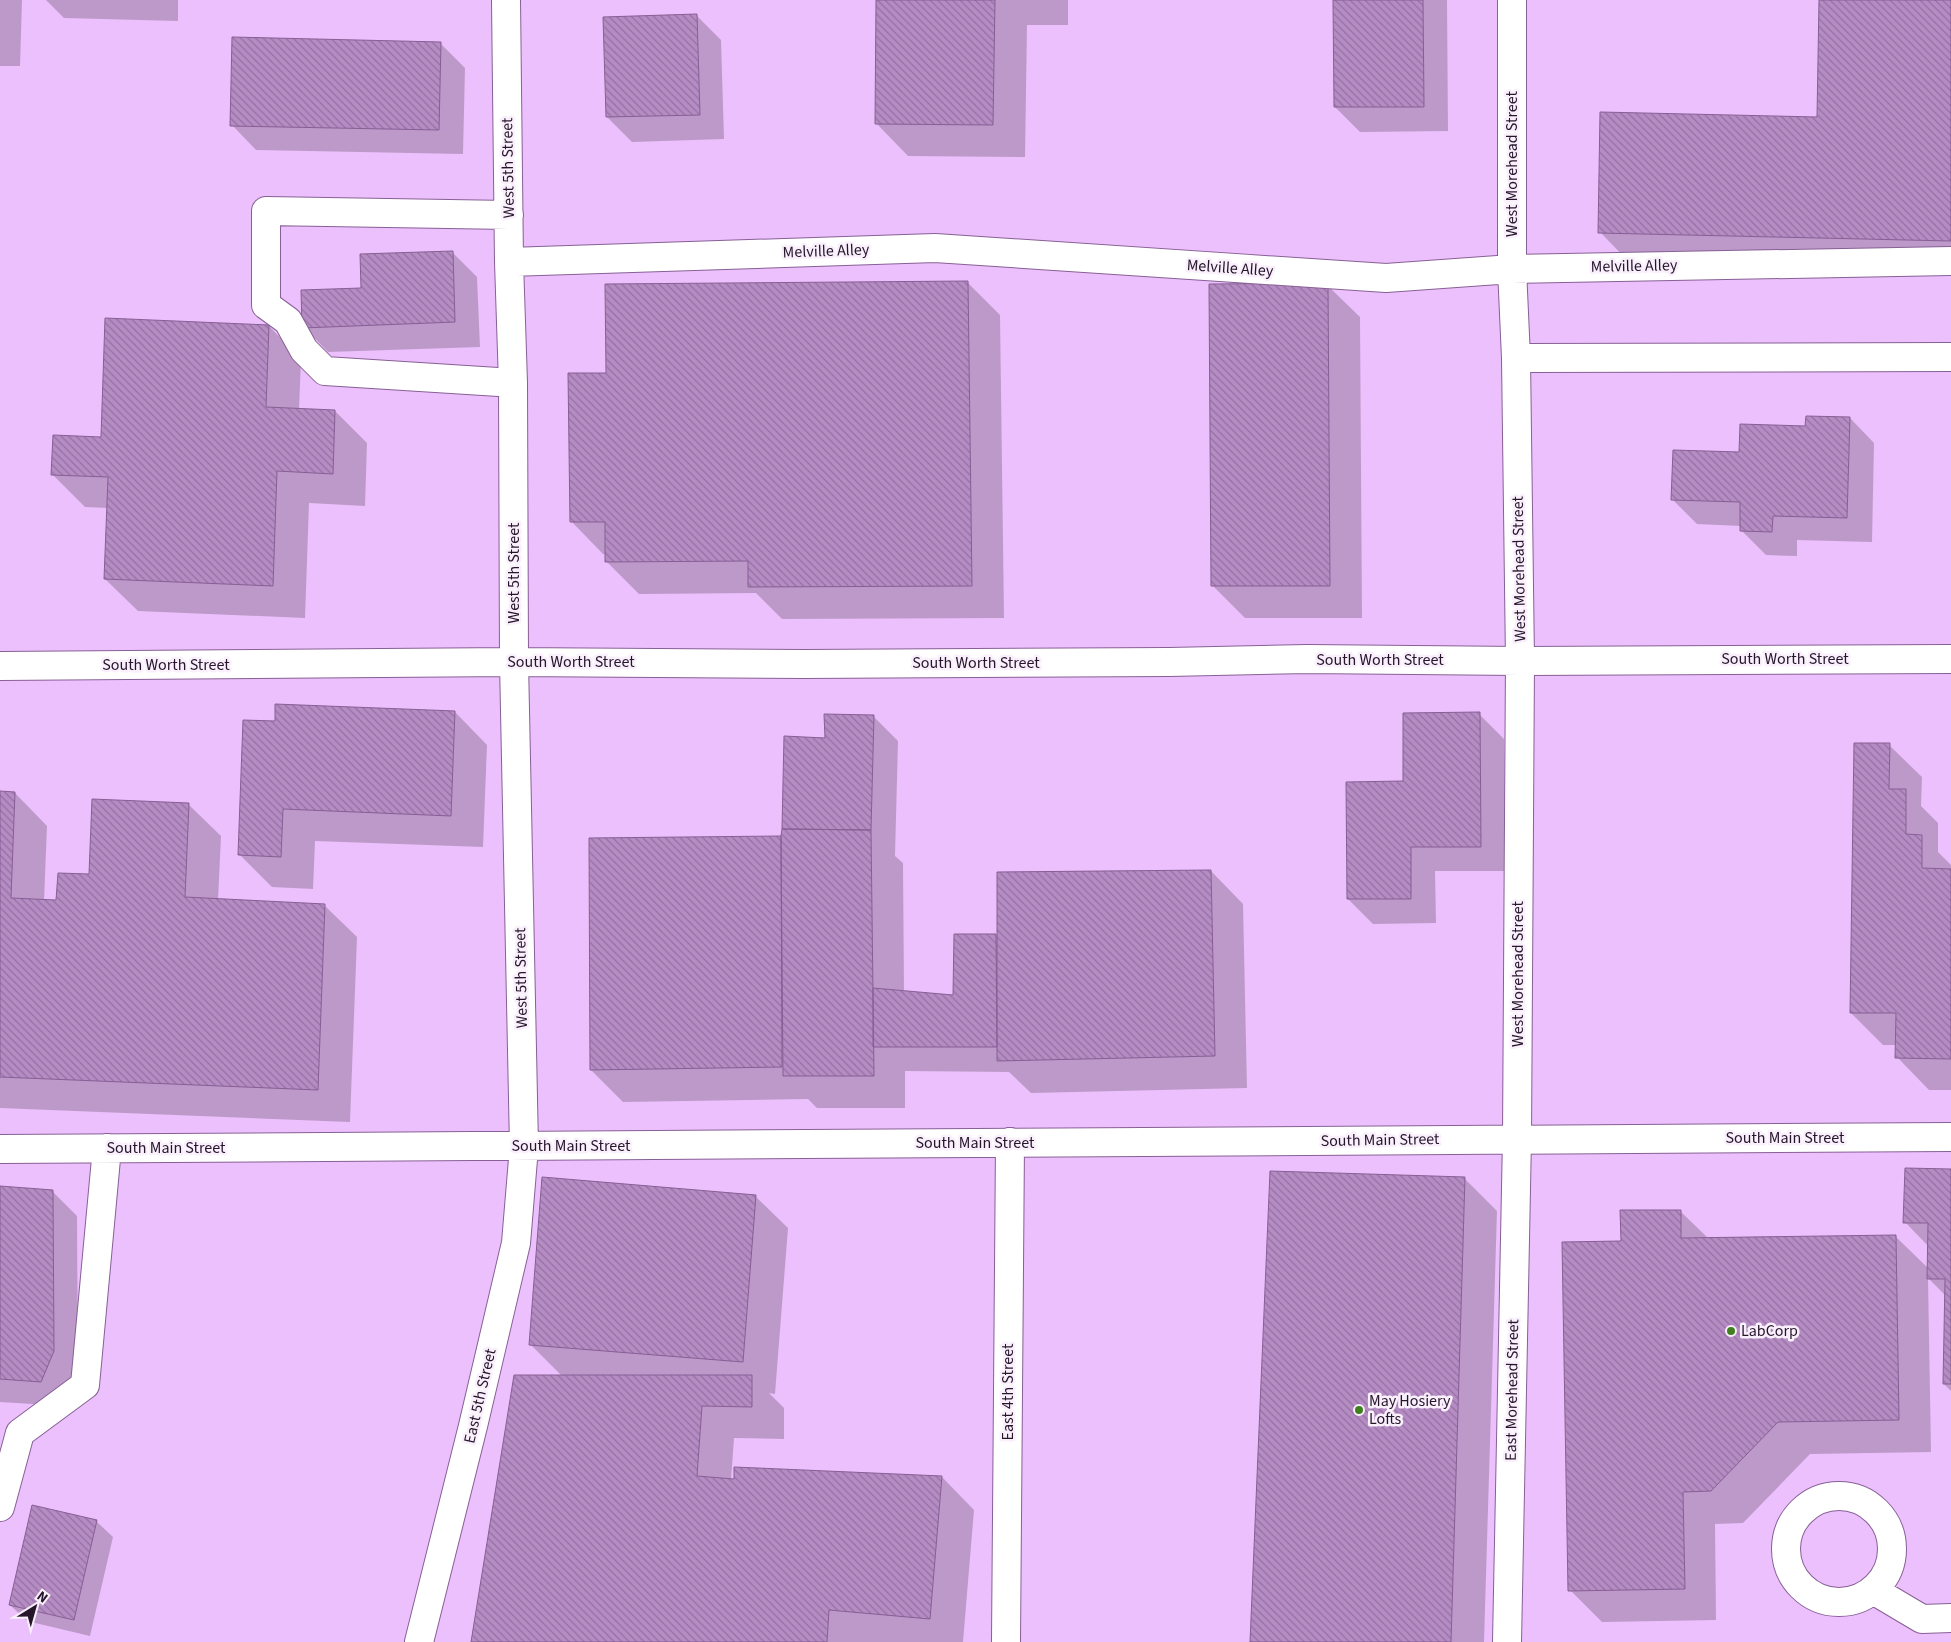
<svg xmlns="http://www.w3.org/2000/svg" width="1951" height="1642" viewBox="0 0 1951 1642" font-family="'Source Sans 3',sans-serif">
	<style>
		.shadow { fill: #0003 }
		.building { fill: url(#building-back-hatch); stroke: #875f95 }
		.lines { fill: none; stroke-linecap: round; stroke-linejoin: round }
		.minor-casing { stroke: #876095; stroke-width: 30 }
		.minor { stroke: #fff; stroke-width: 28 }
		.poi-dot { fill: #407f1e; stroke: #f9f0fc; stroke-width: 2 }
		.labels { text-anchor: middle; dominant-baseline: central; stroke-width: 5; stroke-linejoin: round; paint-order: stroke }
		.street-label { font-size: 16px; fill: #26152b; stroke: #f9f0fc }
		.poi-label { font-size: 16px; fill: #26152b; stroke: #f9f0fc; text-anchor: start }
	</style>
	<defs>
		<pattern id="building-back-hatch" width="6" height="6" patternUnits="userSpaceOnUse" patternTransform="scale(1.25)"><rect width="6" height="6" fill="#b68cc5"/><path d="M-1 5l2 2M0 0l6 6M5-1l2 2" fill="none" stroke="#9471a0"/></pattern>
	</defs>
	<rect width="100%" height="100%" fill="#ecc0fc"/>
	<path class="shadow" d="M0 0H22L20 66H0Z
		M46 0H178V21L64 18Z
		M878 0H1068V25H1027L1025 157 908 156 876 123Z
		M1334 0H1447L1448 131 1360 132 1335 107Z
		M1820 0H1951V272L1632 265 1600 232 1818 118Z
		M696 15 721 40 724 139 632 142 607 117Z
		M440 43 465 68 463 154 256 150 232 125Z
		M452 252 477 277 480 347 328 352 304 327 363 289Z
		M968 283 1000 315 1004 618 782 619 756 593 639 594 607 562 606 554H603L571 521 607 374Z
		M1327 285 1360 317 1362 618H1245L1212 585Z
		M269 326 301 359 299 409 335 411 367 443 365 506 309 503 305 618 138 611 105 579 108 508 85 507 52 474 102 438Z
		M1850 418 1874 443 1872 542 1797 540V556L1766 555 1741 530V526L1697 524 1673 500 1740 454Z
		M455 712 487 745 483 847 315 841 313 889 272 887 240 855 276 723Z
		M1479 714 1504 739 1505 871H1435L1436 923 1373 924 1348 899 1404 783Z
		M873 716 898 741 895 856 903 863 904 992 955 997 996 935 998 937 1211 871 1243 904 1247 1088 1031 1093 1009 1072 905 1071V1108H817L808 1099 623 1102 591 1070V840L782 838 826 739Z
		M1889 745 1922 777 1921 806 1938 823V852L1951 865V1090H1929L1897 1057V1045H1883L1851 1013Z
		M0 793H15L47 826 44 901H58L188 804 221 836 218 900 324 905 357 937 350 1122 0 1108Z
		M1951 1170V1391L1944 1384 1946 1296 1928 1278 1931 1452 1810 1454 1743 1523 1715 1524 1716 1620 1602 1622 1570 1590 1622 1242 1680 1211 1708 1238 1895 1236 1929 1269V1247L1905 1222Z
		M1271 1173 1465 1179 1497 1211 1484 1642H1252Z
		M0 1188 52 1191 77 1216 78 1376 65 1406 0 1402Z
		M755 1196 788 1228 775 1394 769 1393 784 1408V1439L734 1438 731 1480 942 1477 974 1510 963 1642H473L562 1376 530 1344Z
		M96 1521 113 1537 90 1636 27 1621 10 1605Z"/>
	<path class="building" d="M876 0H995L993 125 875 124Z
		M1333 0H1423L1424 107H1334Z
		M1819 0H1951V241L1598 233 1600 112 1817 117Z
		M697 14 700 115 606 117 603 17Z
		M232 37 441 42 439 130 230 126Z
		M453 251 455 322 302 328 301 290 361 288 360 254Z
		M968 281 972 586 748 587V561L605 562V522H570L568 373H606L605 284Z
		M1328 283 1330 586H1211L1209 284Z
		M105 318 269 325 266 407 335 410 333 474 277 471 273 586 104 579 108 477 51 475 53 435 101 437Z
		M1806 416 1850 417 1847 518 1773 516 1772 532 1740 531V502L1671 500 1673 450 1739 452 1740 424 1805 426Z
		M275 704 455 711 451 816 283 809 281 857 238 855 243 720 275 721Z
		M1480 712 1481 847H1411V899H1347L1346 782 1403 781V713Z
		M824 714 874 715 871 830 782 829 784 736 825 738Z
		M1854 743H1890L1889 789H1906V834L1922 835V868L1951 869V1059L1895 1058 1896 1013H1850Z
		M0 791 15 792 11 898 56 900 58 873 89 874 92 799 189 803 185 897 325 904 318 1090 0 1077Z
		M782 829 871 830 874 1076H783L781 836Z
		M781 836 782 1067 590 1070 589 838Z
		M1211 870 1215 1056 997 1061V872Z
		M954 934H996L997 1047H873V988L953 995Z
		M1905 1168 1951 1169V1384H1943L1945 1279H1927L1928 1223H1903Z
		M1270 1171 1465 1177 1451 1642H1250Z
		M542 1177 756 1195 743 1362 529 1345Z
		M0 1186 53 1190 54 1351 41 1382 0 1379Z
		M1620 1210H1681V1238L1896 1235 1899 1420 1778 1422 1711 1491 1683 1492 1685 1589 1568 1591 1562 1242 1621 1241Z
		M514 1375H752V1407L702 1406 697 1476 734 1479V1467L942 1476 930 1619 829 1610 827 1642H471Z
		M32 1505 97 1520 74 1620 9 1605Z"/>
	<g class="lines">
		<g class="minor-casing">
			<path id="minor" d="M509 215 266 211V305L288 321 304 350 325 371 513 383
				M509 262 935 248 1386 278 1512 269 1951 261
				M1516 358 1951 357
				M0 666 514 662 804 664 1169 662 1307 659 1520 661 1951 659
				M0 1149 1951 1137
				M1786 1549a53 53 0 1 1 106 0a53 53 0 1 1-106 0Z
				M0 1507 20 1433 85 1385 107 1148
				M1873 1590 1922 1619 1951 1618
				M419 1642 473 1426 516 1243 524 1147 514 662 513 383 509 262 506 0
				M1006 1642 1010 1142
				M1507 1642 1517 1138 1520 661 1516 358 1512 269V0"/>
		</g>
		<use href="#minor" class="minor"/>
	</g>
	<g class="poi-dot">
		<circle cx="1731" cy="1331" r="5"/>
		<circle cx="1359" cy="1410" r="5"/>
	</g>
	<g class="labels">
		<g class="street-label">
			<text transform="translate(1512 164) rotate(-90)">West Morehead Street</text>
			<text transform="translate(508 168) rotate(-91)">West 5th Street</text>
			<text transform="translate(826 251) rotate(-2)">Melville Alley</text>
			<text transform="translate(1634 266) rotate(-1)">Melville Alley</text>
			<text transform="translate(1230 268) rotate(4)">Melville Alley</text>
			<text transform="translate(1519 569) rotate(-91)">West Morehead Street</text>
			<text transform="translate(514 573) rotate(-90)">West 5th Street</text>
			<text x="1785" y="659">South Worth Street</text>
			<text x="1380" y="660">South Worth Street</text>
			<text x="571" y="662">South Worth Street</text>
			<text x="976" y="663">South Worth Street</text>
			<text x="166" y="665">South Worth Street</text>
			<text transform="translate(1518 974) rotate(-90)">West Morehead Street</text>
			<text transform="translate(521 978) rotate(-91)">West 5th Street</text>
			<text x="1785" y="1138">South Main Street</text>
			<text transform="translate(1380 1140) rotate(-1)">South Main Street</text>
			<text x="975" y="1143">South Main Street</text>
			<text x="571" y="1146">South Main Street</text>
			<text x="166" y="1148">South Main Street</text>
			<text transform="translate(1512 1390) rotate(-89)">East Morehead Street</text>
			<text transform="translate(1008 1392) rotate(-90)">East 4th Street</text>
			<text transform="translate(480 1396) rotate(-77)">East 5th Street</text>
		</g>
		<g class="poi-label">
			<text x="1741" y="1331">LabCorp</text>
			<text x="1369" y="1401">May Hosiery<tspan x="1369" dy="18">Lofts</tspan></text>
		</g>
	</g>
	<g transform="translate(35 1607) rotate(37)" stroke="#f9f0fc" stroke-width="4" paint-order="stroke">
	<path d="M0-4L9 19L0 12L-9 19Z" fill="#26152b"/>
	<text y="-8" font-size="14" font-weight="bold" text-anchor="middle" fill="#26152b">N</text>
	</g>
</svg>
